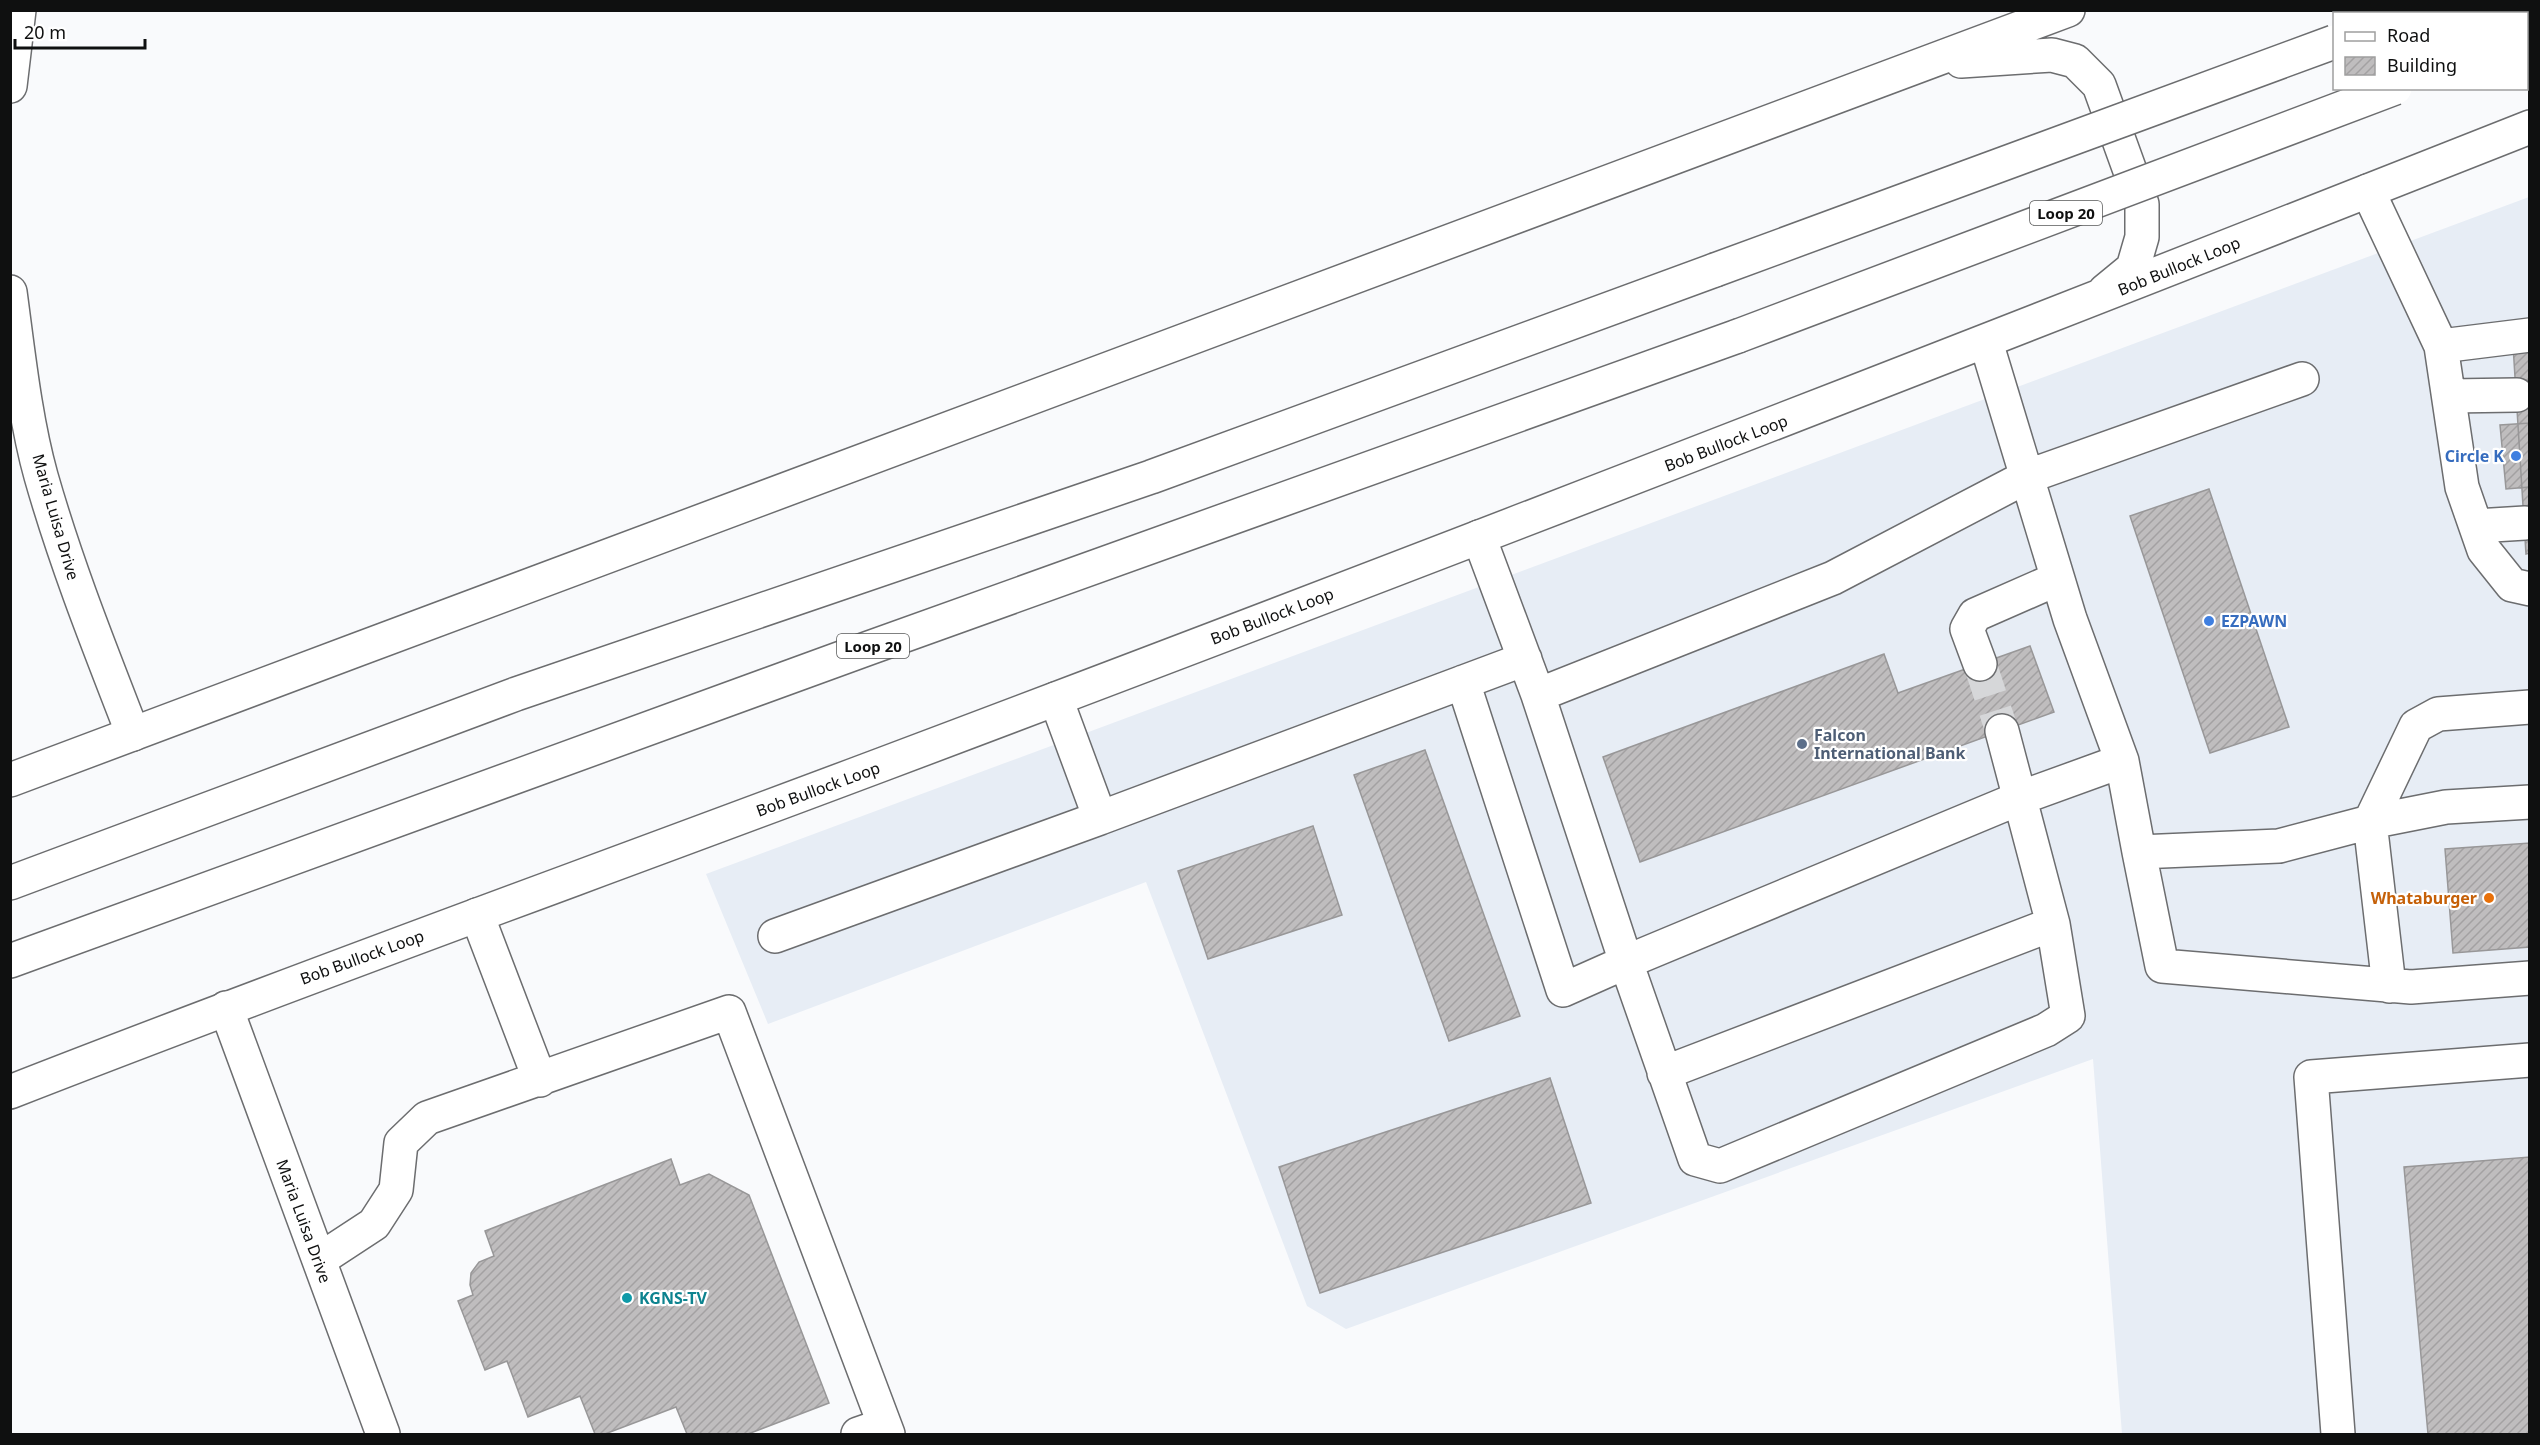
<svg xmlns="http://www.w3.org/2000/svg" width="2540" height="1445" viewBox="0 0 2540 1445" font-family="'Noto Sans',sans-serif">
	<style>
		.built { fill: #e7edf5 }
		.building { fill: url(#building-hatch); stroke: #989798; stroke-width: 1.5 }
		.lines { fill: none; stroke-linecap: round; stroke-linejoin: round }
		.minor-tunnel { stroke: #d6d7d9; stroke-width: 33; stroke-dasharray: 33 16; stroke-linecap: butt }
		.minor-casing { stroke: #6c6d6f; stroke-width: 36 }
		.major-casing { stroke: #6c6d6f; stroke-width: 36 }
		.highway-casing { stroke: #6c6d6f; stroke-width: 36 }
		.minor { stroke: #fff; stroke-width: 33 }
		.major { stroke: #fff; stroke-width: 33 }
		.highway { stroke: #fff; stroke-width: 33 }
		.highway-bridge-casing { stroke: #6c6d6f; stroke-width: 36; stroke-linecap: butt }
		.highway-bridge { stroke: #fff; stroke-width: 33 }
		.shop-dot { fill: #3f7fe0; stroke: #fff; stroke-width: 2 }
		.service-dot { fill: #5c6f8a; stroke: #fff; stroke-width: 2 }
		.food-dot { fill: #e8710a; stroke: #fff; stroke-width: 2 }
		.culture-dot { fill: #0f9aa8; stroke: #fff; stroke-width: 2 }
		.labels { text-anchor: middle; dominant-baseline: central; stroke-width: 4.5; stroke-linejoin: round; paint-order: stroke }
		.shield { fill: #fff; stroke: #575858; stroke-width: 1.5 }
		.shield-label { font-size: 15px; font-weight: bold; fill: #0f1010 }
		.street-label { font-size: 16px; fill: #0f1010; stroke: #fff }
		.shop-label { font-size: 16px; font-weight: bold; fill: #366cbe; stroke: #fff; text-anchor: end }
		.service-label { font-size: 16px; font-weight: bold; fill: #4e5e75; stroke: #fff; text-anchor: start }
		.food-label { font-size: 16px; font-weight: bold; fill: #c56008; stroke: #fff; text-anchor: end }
		.culture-label { font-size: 16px; font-weight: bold; fill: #0d838f; stroke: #fff; text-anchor: start }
	</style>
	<defs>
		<pattern id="building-hatch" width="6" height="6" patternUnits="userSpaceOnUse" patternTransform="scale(1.5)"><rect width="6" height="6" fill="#bfbdbe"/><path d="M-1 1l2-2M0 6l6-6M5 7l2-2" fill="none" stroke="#a3a1a2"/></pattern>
	</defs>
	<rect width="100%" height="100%" fill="#f9fafc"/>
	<path class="built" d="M2529 197V1434H2122L2093 1059 1346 1329 1307 1306 1146 882 768 1024 706 874Z"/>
	<path class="building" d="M2530 344V553L2526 554 2513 345Z
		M2530 423V487L2506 489 2500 425Z
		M2209 489 2289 727 2210 753 2130 516Z
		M2030 646 2054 712 1640 862 1603 757 1884 654 1898 693Z
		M1425 750 1520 1016 1449 1041 1354 775Z
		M1313 826 1342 915 1208 959 1178 871Z
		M2530 843V947L2453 953 2445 849Z
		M1550 1078 1591 1203 1320 1293 1279 1167Z
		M2530 1157V1434H2428L2404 1167Z
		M671 1159 680 1185 709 1174 749 1195 829 1403 748 1434H687L676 1407 605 1434H595L580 1396 528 1417 507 1361 485 1370 458 1301 473 1295 470 1285 471 1273 479 1262 494 1256 485 1231Z"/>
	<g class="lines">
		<path class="minor-tunnel" d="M1980 664 2002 731"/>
		<g class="minor-casing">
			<path id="minor" d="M10 86 19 10
				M2368 191 2441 346
				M10 292C18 351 25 419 41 476 66 564 100 649 133 734
				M2530 335 2441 346 2462 487 2484 550 2512 585 2530 589
				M1986 342 2070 619 2122 761 2139 852 2279 846 2370 822 2446 807 2530 802
				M2449 396 2517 395
				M2476 526 2525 523
				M1479 537 1538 695 1626 962 2020 798 2122 761
				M1980 664 1967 629 1975 615 2057 579
				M1463 682 1563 990 1626 962 1695 1159 1720 1166 2046 1030 2068 1016 2053 924
				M1538 695 1833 578 2026 477 2302 379
				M1056 699 1100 818 1525 659
				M2139 852 2162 966 2411 987 2530 978
				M477 915 540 1080
				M775 936 1100 818
				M2389 986 2370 822 2416 726 2438 714 2530 707
				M226 1008 383 1434
				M1664 1073 2053 924 2002 731
				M319 1260 374 1224 396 1190 401 1143 427 1118 729 1012 888 1434
				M858 1434 884 1425
				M2338 1434 2311 1077 2530 1060"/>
		</g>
		<g class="major-casing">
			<path id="major" d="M1961 61 2052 55 2075 61 2099 85 2142 204V237L2133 268 2105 291
				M10 780C696 523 1381 263 2068 10
				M10 1092C301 978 594 873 886 763 1436 556 1983 343 2530 127"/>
		</g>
		<g class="highway-casing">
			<path id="highway" d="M2397 14 2403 10
				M2526 30 2530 28
				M10 883 516 694 1151 477 1715 270
				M10 961 869 648 1738 336"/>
		</g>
		<use href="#minor" class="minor"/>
		<use href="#major" class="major"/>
		<use href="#highway" class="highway"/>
		<g class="highway-bridge-casing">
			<path id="highway-bridge" d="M1715 270 2334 42
				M1738 336 2395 88"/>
		</g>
		<use href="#highway-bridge" class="highway-bridge"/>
	</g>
	<g class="shop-dot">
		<circle cx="2516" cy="456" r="6"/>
		<circle cx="2209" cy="621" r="6"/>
	</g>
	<circle class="service-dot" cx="1802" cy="744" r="6"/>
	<circle class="food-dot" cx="2489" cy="898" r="6"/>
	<circle class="culture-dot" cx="627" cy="1298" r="6"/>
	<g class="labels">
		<g class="shield">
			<rect x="2030" y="201" width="72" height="24" rx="4.5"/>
			<rect x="837" y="634" width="72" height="24" rx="4.5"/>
		</g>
		<g class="shield-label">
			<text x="2066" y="213">Loop 20</text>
			<text x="873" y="646">Loop 20</text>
		</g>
		<g class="street-label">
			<text transform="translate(2179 266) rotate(-22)">Bob Bullock Loop</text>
			<text transform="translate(1726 443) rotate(-21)">Bob Bullock Loop</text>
			<text transform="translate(56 517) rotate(74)">Maria Luisa Drive</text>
			<text transform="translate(1272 616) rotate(-21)">Bob Bullock Loop</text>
			<text transform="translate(818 789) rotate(-20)">Bob Bullock Loop</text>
			<text transform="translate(362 957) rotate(-20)">Bob Bullock Loop</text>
			<text transform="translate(304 1221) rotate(70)">Maria Luisa Drive</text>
		</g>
		<g class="shop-label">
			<text x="2504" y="456">Circle K</text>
			<text x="2221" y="621" text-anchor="start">EZPAWN</text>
		</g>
		<g class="service-label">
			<text x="1814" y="735">Falcon<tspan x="1814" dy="18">International Bank</tspan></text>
		</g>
		<g class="food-label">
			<text x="2477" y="898">Whataburger</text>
		</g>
		<g class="culture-label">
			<text x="639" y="1298">KGNS-TV</text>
		</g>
	</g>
	<rect width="2540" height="1445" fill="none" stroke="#0f1010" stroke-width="24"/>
	<rect x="2333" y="12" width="195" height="78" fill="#ffffff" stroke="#9f9f9f" stroke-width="1.5"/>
	<rect x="2345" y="32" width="30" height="9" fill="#ffffff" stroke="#9f9f9f" stroke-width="1.5"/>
	<text x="2387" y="42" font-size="18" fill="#0f1010">Road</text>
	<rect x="2345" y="57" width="30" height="18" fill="url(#building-hatch)" stroke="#9f9f9f" stroke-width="1.5"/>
	<text x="2387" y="72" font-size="18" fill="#0f1010">Building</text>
	<path d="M15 39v9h130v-9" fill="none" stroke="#0f1010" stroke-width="3"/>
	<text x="24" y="39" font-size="18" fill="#0f1010" stroke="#ffffff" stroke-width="4.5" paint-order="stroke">20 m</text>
</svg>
